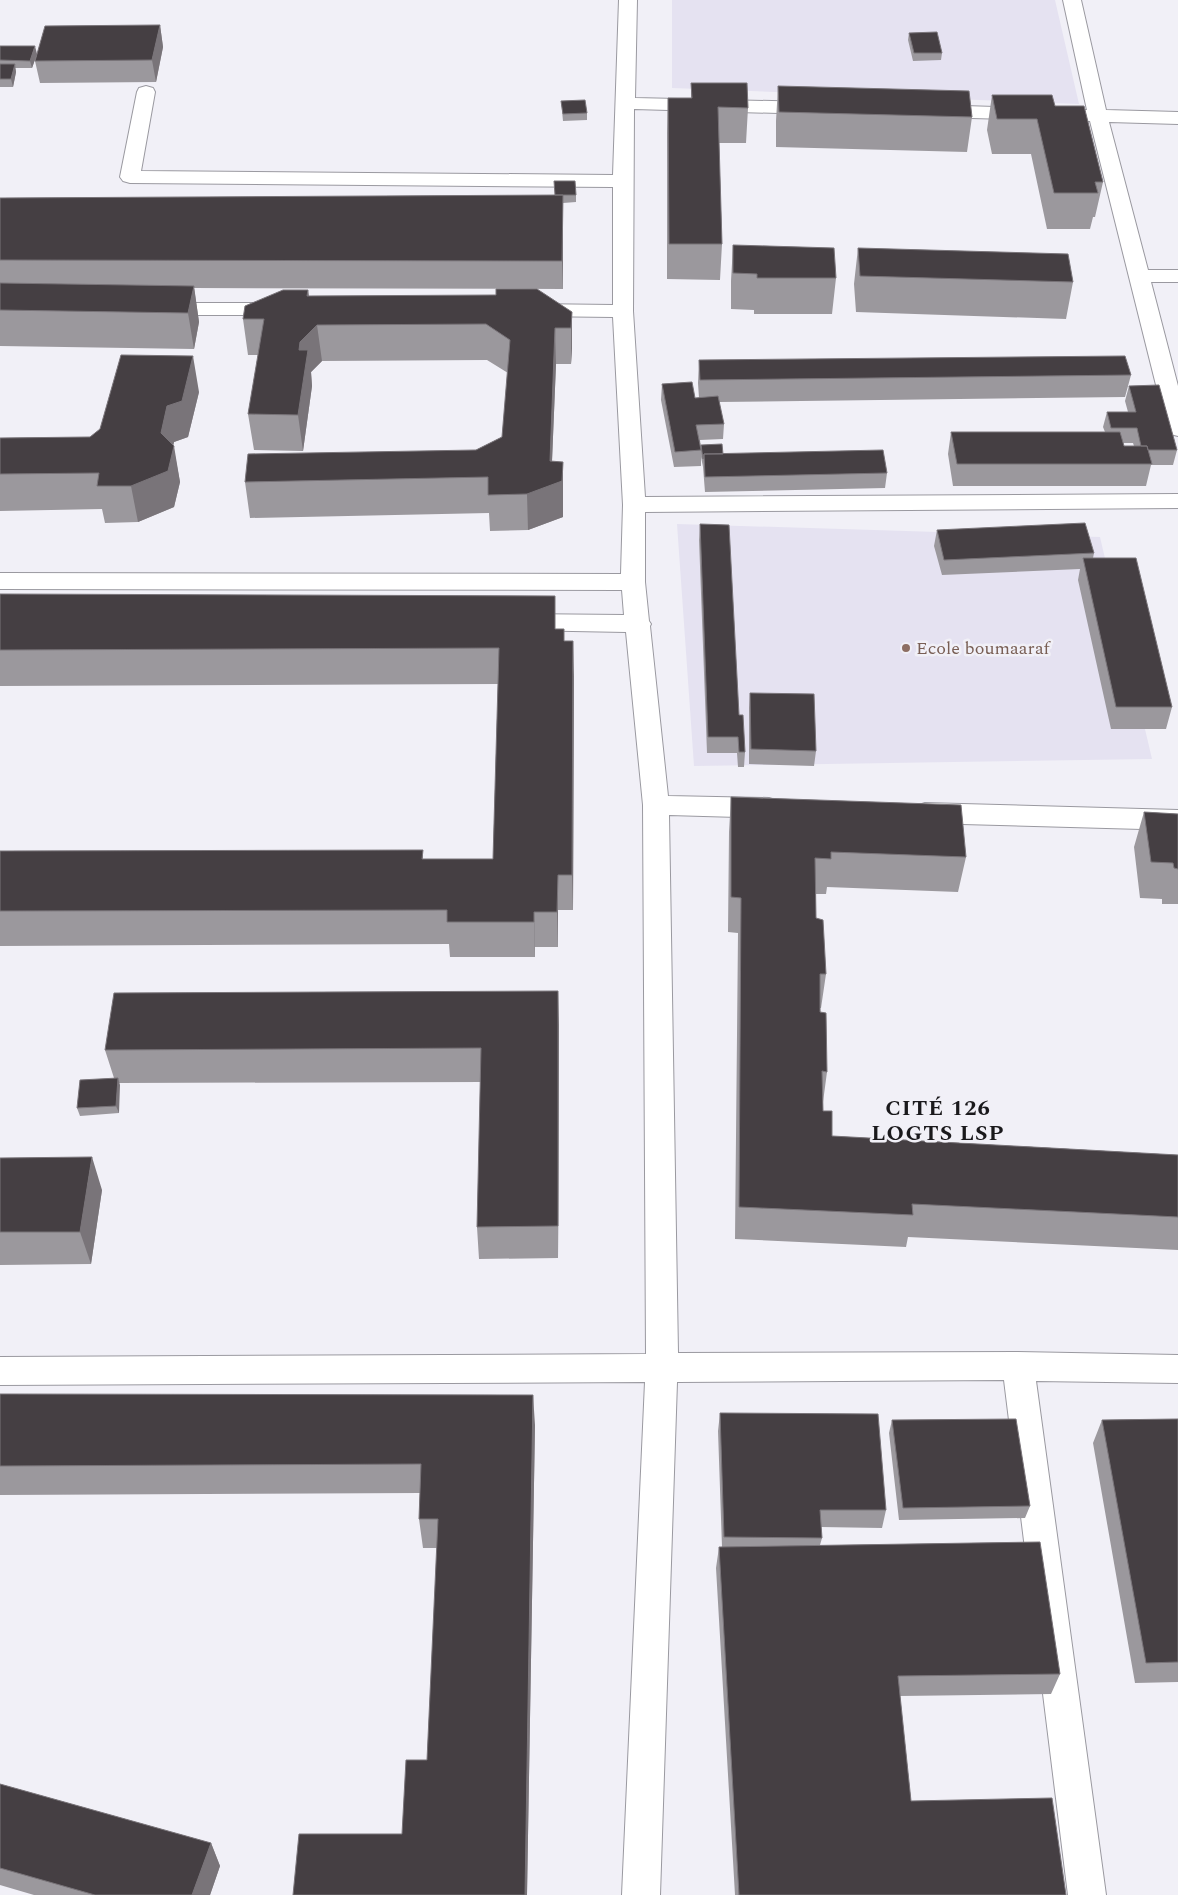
<svg xmlns="http://www.w3.org/2000/svg" width="1178" height="1895" viewBox="0 0 1178 1895" font-family="Spectral,serif">
	<style>
		.built { fill: #e5e2f1 }
		.lines { fill: none; stroke-linecap: round; stroke-linejoin: round }
		.minor-casing { stroke: #9a99a0; stroke-width: 2 }
		.minor { fill: #fff; fill-rule: evenodd }
		.wall { fill: #9b989d; fill-rule: evenodd }
		.shaded-wall { fill: #797479 }
		.building { fill: #453f43; stroke: #797479 }
		.education-dot { fill: #8d6e63; stroke: #f1f0f7; stroke-width: 2 }
		.labels { text-anchor: middle; dominant-baseline: central; stroke-width: 5; stroke-linejoin: round; paint-order: stroke }
		.education-label { font-size: 18px; fill: #785e54; stroke: #f1f0f7; text-anchor: start }
		.district-label { font-size: 22px; font-weight: bold; letter-spacing: 1px; fill: #1a191c; stroke: #f1f0f7 }
	</style>
	<rect width="100%" height="100%" fill="#f1f0f7"/>
	<path class="built" d="M672 0H1055L1079 104 672 88Z
		M677 524 1100 537 1152 759 694 766Z"/>
	<g class="lines">
		<g class="minor-casing">
			<path id="minor" d="M619 0H637L635 98 813 102 820 104 822 108 820 112 813 114 634 109 633 311 645 497 1178 494V508L645 512V582L649 621 651 624 650 626 668 796 769 798 778 801 782 808 778 815 769 818 669 815 678 1353 1018 1352 1178 1355V1383L1036 1381 1106 1895H1068L1004 1380 677 1382 660 1895H622L645 1382 0 1385V1357L646 1354 643 805 626 632 519 630 510 628 507 622 510 616 519 614 624 615 622 590 0 589V573L621 574 623 505 613 317 532 316 525 314 522 310 525 306 532 304 613 305V187L130 183 123 181 120 177 137 92 139 88 146 86 153 88 155 92 141 171 613 175Z
				M1063 0H1081L1106 110 1178 112V124L1109 122 1148 270H1178V282H1151L1178 386V436L1170 434 1167 429 1090 121 934 117 927 115 925 111 927 107 934 105 1087 110Z
				M159 303H281L288 305 291 309 288 313 281 315H159L152 313 149 309 152 305Z
				M925 803 1178 810V830L925 823 916 820 912 813 916 806Z"/>
		</g>
		<use href="#minor" class="minor"/>
	</g>
	<path class="wall" d="M160 25 163 47 156 82 40 83 35 61Z
		M909 33 942 53 941 60 913 61 908 40Z
		M0 46 37 54 32 68H15L16 72 13 87H0Z
		M691 83 748 108 746 143H719L722 244 720 280 667 279V133L668 98H691Z
		M778 86 972 117 967 152 776 147V121Z
		M992 95 1055 106 1103 182 1095 217H1093L1090 229H1047L1031 154H992L987 130Z
		M561 101 587 113V120L563 121Z
		M576 195V202L563 203V289L194 288 199 322 194 349 0 346V198Z
		M733 245 836 278 832 314H754V310L731 309V281Z
		M858 248 1073 282 1066 319 856 312 854 284Z
		M308 290 309 296 572 312V348L571 364H556L552 461 563 498V517L528 530 490 531 489 513 250 518 245 482 476 450 502 437 508 373 487 360 322 361 311 372 312 386 303 451 254 450 248 414 258 355H248L243 319Z
		M699 360 1131 375 1125 397 719 402 724 424 723 439 700 440 701 448 723 454 887 473 885 488 705 492 703 467 701 457V466L674 467 661 400 662 384 695 398H699L698 383Z
		M1129 386 1177 450 1173 465H1151L1146 486H953L948 454 951 432H1105L1103 427 1107 412H1128L1125 401ZM1123 443H1133L1134 446H1124Z
		M199 392 188 437 174 442 173 445 180 482 174 507 138 522 105 523 102 509 0 511V438L90 437Z
		M700 524 739 715 745 752 744 767H738L737 753H707L699 540Z
		M937 530 1094 553 1093 558 1172 707 1166 729H1111L1078 580 1080 569 942 575 934 546Z
		M0 594 556 629 564 641 574 677 573 910H558V947H535V957H450L449 944 0 946V851L423 850V859H493L498 684 0 686Z
		M750 693 816 751 814 766 749 764V708Z
		M731 797 966 857 958 892 827 887 826 894H816V918L826 974 821 1008H820L827 1072 823 1102V1111L832 1136 1178 1155V1250L908 1237 906 1247 735 1239 738 933 728 932 729 832Z
		M1144 812 1178 814V904H1162V899L1140 898 1134 847Z
		M559 1025 558 1258 479 1259 477 1227 481 1082 119 1083V1113L80 1116 77 1108 114 1078 105 1050Z
		M0 1158 102 1190 91 1264 0 1265Z
		M0 1394 535 1425 527 1895 402 1834 427 1760 437 1548H423L419 1519 420 1493 0 1495Z
		M720 1413 886 1510 882 1528 821 1527 822 1538 820 1545 1060 1674 1051 1694 900 1696 911 1801 1066 1895H735L716 1568 719 1547H722L718 1431Z
		M1178 1419V1682L1135 1683 1093 1443 1102 1420Z
		M892 1420 1030 1506 1025 1518 899 1520 889 1433Z
		M0 1784 211 1843 220 1866 210 1895H34L0 1885Z"/>
	<path class="shaded-wall" d="M160 25 163 47 156 82 152 60Z
		M35 46 37 54 32 68 30 61Z
		M15 64 16 72 13 87 11 79Z
		M563 195V289L562 261Z
		M194 286 199 322 194 349 188 313Z
		M308 290 312 326 317 325 322 361 311 372 312 386 303 451 298 415 299 350Z
		M572 312V348L571 364V328Z
		M555 328 556 364 551 485 563 462V517L528 530 527 494 550 461Z
		M193 356 199 392 188 437 174 442 170 463 174 446 180 482 174 507 138 522 131 486 161 433 167 406Z
		M573 641 574 677 573 910 572 875Z
		M558 875V947L557 912Z
		M534 912 535 947V957L534 922Z
		M558 991 559 1025 558 1258Z
		M118 1078 120 1085 119 1113 116 1106Z
		M92 1157 102 1190 91 1264 80 1232Z
		M533 1395 535 1425 527 1895H525Z
		M211 1843 220 1866 210 1895H192Z"/>
	<path class="building" d="M160 25 152 60 35 61 45 26Z
		M937 32 942 53H914L909 33Z
		M0 46H35L30 61 0 60Z
		M0 64H15L11 79H0Z
		M691 83H747L748 108 718 107 722 244H669L668 98H692Z
		M778 86 969 91 972 117 779 112Z
		M992 95H1052L1055 106H1084L1103 182H1095L1098 193H1054L1037 119H997Z
		M585 100 587 113 563 114 561 101Z
		M554 181H575L576 195H555Z
		M563 195 562 261 0 260V198Z
		M733 245 834 248 836 278H757V274L733 273Z
		M858 248 1068 254 1073 282 860 276Z
		M0 283 194 286 188 313 0 310Z
		M496 289H537L572 312 571 328H555L550 461 563 462 562 481 527 494 488 495V477L245 482 248 454 476 450 502 437 510 340 486 324 317 325 300 342 299 350H308L298 415 248 414 264 319H243L245 306 283 290H308L307 296 496 295Z
		M121 355 193 356 182 401 167 406 161 433 174 446 168 471 131 486H97L99 473 0 474V438L90 437 100 429Z
		M1125 356 1131 375 700 380 699 360Z
		M692 382 695 398 718 396 724 424 696 425 701 450 675 452 662 384Z
		M1159 385 1177 450H1148L1147 446H1141L1137 428H1111L1107 412H1136L1129 386Z
		M951 432H1120L1124 446H1147L1152 464H957Z
		M722 444 723 454H704L703 459 701 445Z
		M883 450 887 473 705 477 704 454Z
		M1085 523 1094 553 944 560 937 530Z
		M700 524 729 525 739 715H743L745 752H739L738 737H708Z
		M1083 558H1136L1172 707H1116Z
		M0 594 555 596V629H564V641H573L572 875H558L557 912H534V922H447V910L0 911V851L423 850 422 859H493L499 648 0 650Z
		M750 693 814 694 816 751 751 749Z
		M731 797 961 805 966 857 831 852V859L815 858 816 918 823 920 826 974H820V1012L826 1013 827 1072 822 1071 823 1111H832V1136L1178 1155V1217L912 1204 913 1215 739 1207 741 898 731 897Z
		M1144 812 1178 814V869L1174 868 1173 863 1151 862Z
		M558 991V1226L477 1227 481 1048 105 1050 114 993Z
		M118 1078 116 1106 77 1108 80 1080Z
		M92 1157 80 1232H0V1158Z
		M0 1394 533 1395 525 1895H293L299 1834H402L406 1760H427L438 1519H419L421 1464 0 1466Z
		M720 1413 878 1414 886 1510H820L822 1538 724 1537Z
		M1016 1419 1030 1506 903 1508 892 1420Z
		M1178 1419V1662L1146 1663 1102 1420Z
		M1040 1542 1060 1674 898 1676 911 1801 1052 1798 1066 1895H739L719 1547Z
		M0 1784 211 1843 192 1895H95L0 1868Z"/>
	<circle class="education-dot" cx="906" cy="648" r="5"/>
	<g class="labels">
		<g class="education-label">
			<text x="916" y="648">Ecole boumaaraf</text>
		</g>
		<g class="district-label">
			<text x="938" y="1108">CITÉ 126<tspan x="938" dy="25">LOGTS LSP</tspan></text>
		</g>
	</g>
</svg>
